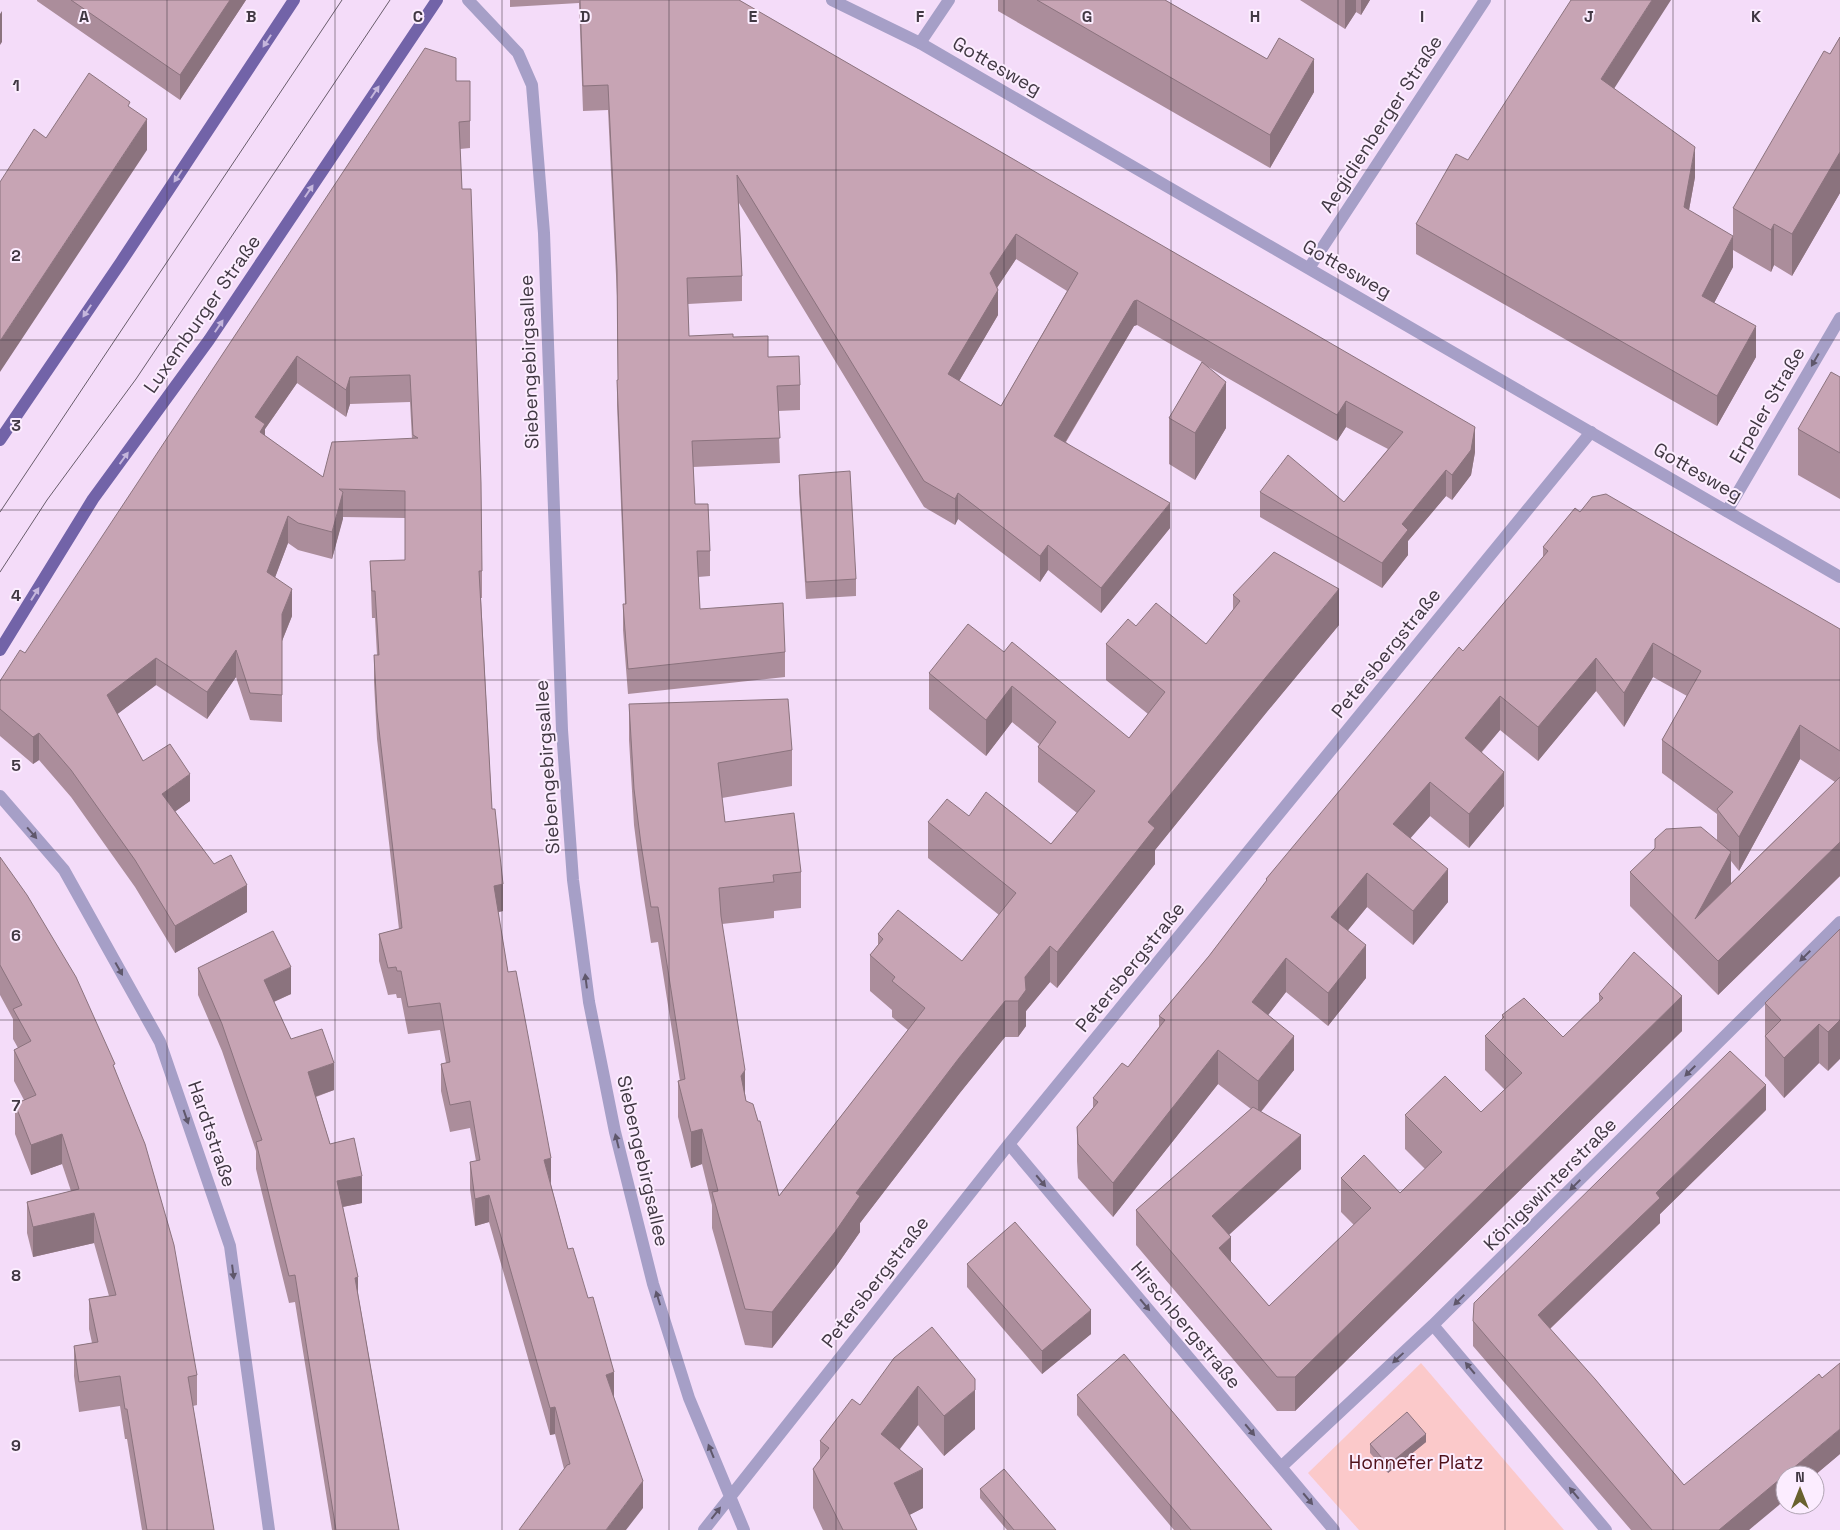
<svg xmlns="http://www.w3.org/2000/svg" width="1840" height="1530" viewBox="0 0 1840 1530" font-family="'Space Grotesk',sans-serif">
	<style>
		.green { fill: #fbc9ca }
		.lines { fill: none; stroke-linecap: round; stroke-linejoin: round }
		.minor { stroke: #a69fc7; stroke-width: 12 }
		.tertiary { stroke: #a69fc7; stroke-width: 12 }
		.primary { stroke: #7263a8; stroke-width: 12 }
		.tram { stroke: #685c6b; stroke-width: 1 }
		.wall { fill: #ab8d9b; fill-rule: evenodd }
		.shaded-wall { fill: #8b737e }
		.building { fill: #c7a4b4; stroke: #8b737e; fill-rule: evenodd }
		.oneway { fill: #c5b6dc }
		.oneway2 { fill: #5f576b }
		.grid { fill: none; stroke: #413843; stroke-width: 1; stroke-opacity: 0.55 }
		.labels { text-anchor: middle; dominant-baseline: central; stroke-width: 4; stroke-linejoin: round; paint-order: stroke }
		.street-label { font-size: 19px; fill: #413843; stroke: #fcedff }
		.park-label { font-size: 19px; fill: #50101a; stroke: #fcedff }
		.grid-label { font-size: 16px; text-anchor: middle; font-weight: bold; fill: #413843; stroke: #fcedff; stroke-width: 4; stroke-linejoin: round; paint-order: stroke }
	</style>
	<rect width="100%" height="100%" fill="#f4dcf9"/>
	<path class="green" d="M1421 1363 1564 1530H1359L1308 1473Z"/>
	<g class="lines">
		<path class="minor" d="M468 0 518 53 532 85 544 233 562 730 573 880 589 1002 615 1132 653 1284 689 1398 744 1530
			M920 43 949 0
			M1309 268 1485 0
			M1727 511 1840 318
			M0 796 64 870 160 1042 230 1246 269 1530
			M1009 1144 1334 1530
			M1433 1325 1606 1530
			M1281 1467 1433 1325 1840 922
			M704 1530 1009 1144 1591 432"/>
		<path class="tertiary" d="M832 0 920 43 1840 577"/>
		<path class="primary" d="M0 440 121 262 294 0
			M0 650 93 499 209 340 437 0"/>
		<path class="tram" d="M0 512 342 0
			M0 572 47 500 136 379 390 0"/>
	</g>
	<path class="wall" d="M37 0H246L180 100 37 1Z
		M510 0H739L1475 452 1471 475 1452 500 1446 496 1408 541V555L1382 588 1260 517V492L1344 502 1388 449 1346 427 1337 441 1205 365 1226 428 1195 480 1169 464V418L1202 362 1137 325 1134 326 1066 442 1170 528 1101 613 1048 570 1040 582 958 519 955 525 924 507 739 203 742 276V301L688 304 689 336 733 337 768 357 800 385V410L778 411 780 463 693 467 695 504 710 551V576L698 577 700 609 785 652V677L628 694 623 630V604H625L617 405V380H618L617 296 608 110 583 111 579 3 510 7ZM1016 259 1067 291 1001 406 959 381 998 315 997 288Z
		M998 0H1165L1267 59 1314 92 1270 168 998 11Z
		M1300 0H1370L1361 15 1356 12 1345 29Z
		M1840 37V193L1792 276 1774 265 1771 272 1733 250V208L1830 54Z
		M456 81H470V148L460 149 462 189 482 571V598H481L492 809 503 911 498 912 508 972 551 1185 568 1249 614 1399 643 1508 564 1469 555 1434 550 1435 489 1222 475 1226 470 1189V1162L476 1161 470 1128 450 1132 441 1091V1064L446 1063 440 1030 408 1034 401 998H397L396 994 388 995 379 961V934L399 929 377 739 374 682V655H377L375 618H372L370 561 405 560V518L343 517 332 559 298 550 288 543 275 577 292 616 282 641V722L250 720 236 677 207 719 156 685 117 714 143 761 190 801 175 811 247 912 175 953 135 887 71 797 39 760 33 764 0 736V681L25 653ZM297 383 346 417 350 404 410 402 412 439 323 477 265 436V429Z
		M1614 88 1695 177 1689 210 1733 267 1714 303 1756 357 1717 426 1416 254V224Z
		M1840 377V499L1798 475V429Z
		M799 475 856 579V596L806 599 799 492Z
		M1580 512 1840 629V876L1718 995 1630 906V872L1717 840V814L1662 773V740L1687 696 1653 677 1624 727 1596 691 1538 761 1500 730 1482 752 1504 806 1469 848 1430 816 1410 838 1448 902 1413 945 1367 907 1348 930 1366 978 1328 1026 1286 992 1268 1015 1294 1070 1261 1112 1301 1169 1229 1235 1231 1262 1269 1306 1354 1225 1341 1212V1178L1400 1193 1425 1169 1405 1149V1115L1481 1112 1505 1090 1485 1070V1036L1502 1019V1015L1563 1037 1599 1002V994L1682 1031 1295 1411H1277L1136 1245V1210L1251 1109 1218 1084 1113 1217 1078 1178 1077 1161V1127L1093 1108V1098L1128 1067 1159 1027V1016L1209 956 1266 882V879L1463 651 1543 557V547ZM1800 759 1835 782 1731 883V861L1739 871Z
		M1233 595 1339 625 1266 713 1155 850V864L1057 988 1050 982 1026 1011V1026L1018 1037H1005L959 1094 860 1223V1232L835 1268 772 1348 745 1345 712 1228V1205L702 1164 691 1168 678 1117V1081H680L658 942 651 943 641 880 634 825 629 740V704L792 750V786L722 798 725 822 801 872V908L774 911V918L722 924 746 1101 758 1121 779 1196 908 1030 892 1017V1010L870 991V955L878 945V934L962 961 999 915 928 858V822L969 816 1051 844 1077 813 1038 782V747L1039 744 1012 722 986 756 929 709V673L1004 652 1129 738 1148 714 1106 680V644L1136 626 1206 644 1233 610Z
		M0 857 115 1069 197 1375V1405L193 1406 214 1530H142L127 1439H125L120 1406 79 1412 74 1376V1346L92 1343 89 1329V1299L109 1296 94 1243 33 1257 27 1233V1202L71 1191 62 1164 31 1175 15 1134V1104L24 1100 14 1081V1050L18 1048 13 1039V1019L0 995Z
		M1840 929 1828 1071 1819 1063 1784 1098 1765 1076V1003Z
		M198 968 291 994 274 1002 291 1039 334 1090 316 1097 330 1144 362 1203 343 1207 399 1530H332L295 1302 289 1303 256 1169V1151L222 1051 198 995Z
		M1766 1110 1660 1214V1223L1550 1329 1684 1485 1840 1454 1815 1475H1785L1749 1530H1631L1473 1346V1321Z
		M967 1264 1091 1334 1042 1374 967 1287Z
		M932 1327 975 1429 944 1456 918 1425 900 1449 923 1508 909 1515 917 1530H823L813 1508V1469L820 1459V1441L860 1405Z
		M1077 1395 1272 1530H1174L1077 1415Z
		M1426 1442 1388 1473 1370 1453V1444Z
		M980 1489 1056 1530H1007L980 1498Z"/>
	<path class="shaded-wall" d="M230 0H246L180 100V75Z
		M1345 0H1356V12L1345 29Z
		M1361 0H1370L1361 15Z
		M1652 0H1671L1601 109V79Z
		M2 11V42L0 45V14Z
		M1314 59V92L1270 168V135Z
		M147 119V150L0 372V341Z
		M1695 147V177L1684 237V207Z
		M1840 152V193L1792 276V234Z
		M1774 224V265L1771 272V230Z
		M1016 234V259L990 298V273Z
		M1733 236V267L1702 326V296Z
		M998 290V315L948 400V374Z
		M1137 300V325L1134 326 1054 461V436L1134 301Z
		M1756 326V357L1717 426V396Z
		M297 356V383L265 429V451L255 417Z
		M350 377V404L346 417V390Z
		M1226 382V428L1195 480V433Z
		M1346 401V427L1337 441V415Z
		M1475 427V452L1471 475 1452 500V475Z
		M1446 470V496L1408 541V555L1382 588V563L1402 524Z
		M343 492V519L332 559V532Z
		M958 493V519L955 525V499Z
		M1170 503V528L1101 613V588Z
		M288 516V543L267 599V572Z
		M1048 545V570L1040 582V556Z
		M292 589V616L282 641V614Z
		M1339 589V625L1266 713 1155 850V864L1057 988V952L1148 822 1266 677Z
		M1653 643V677L1624 727V693Z
		M236 650V677L207 719V692Z
		M156 658V685L107 722V695Z
		M1596 658V691L1538 761V727Z
		M1012 686V722L986 756V720Z
		M1500 696V730L1465 771V738Z
		M1800 725V759L1739 871V837Z
		M39 733V760L33 764V737Z
		M1504 772V806L1469 848V814Z
		M190 774V801L162 821V794Z
		M1430 782V816L1393 858V824Z
		M1840 842V876L1718 995V961Z
		M1731 852V886L1695 919Z
		M1448 869V902L1413 945V911Z
		M1367 873V907L1331 951V917Z
		M503 884V911L494 913V886Z
		M247 885V912L175 953V926Z
		M1366 945V978L1328 1026V993Z
		M1050 946V982L1026 1011V1026L1018 1037V1001L1025 977Z
		M1286 958V992L1252 1036V1002Z
		M291 967V994L264 1006V980Z
		M1682 996V1031L1295 1411V1377Z
		M1005 1001V1037L959 1094 860 1223V1232L835 1268 772 1348V1312L856 1193 959 1058Z
		M1840 1020V1059L1828 1071V1032Z
		M1819 1024V1063L1784 1098V1058Z
		M1294 1036V1070L1258 1115V1081Z
		M1218 1050V1084L1113 1217V1183Z
		M334 1063V1090L308 1099V1072Z
		M745 1070V1106L741 1076Z
		M1766 1085V1110L1660 1214V1223L1538 1340V1315L1656 1193Z
		M702 1129V1164L691 1168V1132Z
		M62 1134V1164L31 1175V1145Z
		M1301 1135V1169L1212 1250V1216Z
		M551 1158V1185L544 1160Z
		M362 1176V1203L337 1208V1181Z
		M489 1195V1222L475 1226V1199Z
		M94 1213V1243L33 1257V1227Z
		M1231 1237V1272L1219 1248Z
		M358 1277V1304L355 1278Z
		M1091 1310V1334L1042 1374V1351Z
		M614 1372V1399L606 1375Z
		M918 1386V1425L881 1473V1434Z
		M975 1390V1429L944 1456V1416Z
		M555 1407V1434L550 1435V1408Z
		M1840 1429V1454L1815 1475H1785Z
		M1426 1434V1442L1388 1473V1465Z
		M923 1469V1508L894 1523V1483Z
		M1785 1475V1500L1749 1530H1719Z
		M643 1481V1508L626 1530H606Z"/>
	<path class="building" d="M71 0H230L180 75Z
		M580 0H739L1475 427 1471 450 1452 475 1446 470 1402 524 1408 530 1382 563 1260 492 1288 455 1344 502 1403 432 1346 401 1337 415 1137 300 1134 301 1054 436 1170 503 1101 588 1048 545 1040 556 958 493 955 499 924 481 737 175 742 276 687 278 689 336 733 334V337L768 336V357L799 356 800 385 777 386 780 438 692 441 695 504H708L710 551H697L700 609 783 603 785 652 628 669 623 604H626L617 380H618L617 270 608 85 583 86ZM1016 234 1078 273 1001 406 948 374 998 290 990 273Z
		M1037 0H1165L1267 59 1279 38 1314 59 1270 135Z
		M1571 0H1652L1601 79 1695 147 1684 207 1733 236 1702 296 1756 326 1717 396 1416 224 1456 154 1468 160Z
		M1840 37V152L1792 234 1774 224 1771 230 1733 208 1824 51 1830 54Z
		M425 48 456 58V81H470V121L459 122 462 189H471L481 483 482 571H479L492 809H495L503 884 494 886 508 972 516 971 551 1158 544 1160 568 1249 573 1248 588 1298 593 1297 614 1372 606 1375 643 1481 606 1530H519L567 1465 570 1464 555 1407 550 1408 489 1195 475 1199 470 1162 480 1160 470 1101 450 1105 441 1064 450 1062 440 1003 408 1007 401 971H397L396 967 388 968 379 934 402 928 377 712 374 655H379L375 591H372L370 561 405 560V491L339 489 343 492 332 532 298 523 288 516 267 572 292 589 282 614V695L250 693 236 650 207 692 156 658 107 695 143 761 170 744 190 774 162 794 214 864 231 855 247 885 175 926 135 860 71 770 39 733 33 737 0 709V681L20 650 25 653ZM297 356 346 390 350 377 410 375 413 435 418 438 332 442 323 477 260 432 265 424 255 417Z
		M89 73 130 102 128 106 147 119 0 341V182L34 129 46 138Z
		M1202 362 1226 382 1195 433 1169 418Z
		M1831 372 1840 377V453L1798 429Z
		M850 471 856 579 806 582 799 475Z
		M1606 494 1840 629V751L1800 725 1739 837 1717 809 1733 792 1662 740 1701 671 1653 643 1624 693 1596 658 1538 727 1500 696 1465 738 1504 772 1469 814 1430 782 1393 824 1448 869 1413 911 1367 873 1331 917 1366 945 1328 993 1286 958 1252 1002 1294 1036 1258 1081 1218 1050 1113 1183 1078 1144 1077 1127 1098 1102 1093 1098 1122 1063 1128 1067 1165 1020 1159 1016 1209 956 1267 880 1266 879 1459 647 1463 651 1548 551 1543 547 1575 508 1580 512 1592 497Z
		M1274 552 1339 589 1266 677 1148 822 1155 828 1057 952 1050 946 1025 977 1026 990 1018 1001H1005L959 1058 856 1193 860 1196 835 1232 772 1312 745 1309 712 1192 718 1191 702 1129 691 1132 678 1081 685 1079 658 907H651L641 844 634 789 629 704 788 699 792 750 718 763 725 822 794 813 801 872 773 875 774 882 719 888 721 916 745 1070 741 1076 746 1101 753 1104 758 1121H760L779 1196 925 1008 892 981 895 977 870 955 883 939 878 934 898 910 962 961 1016 893 928 822 947 799 969 816 986 792 1051 844 1095 791 1038 747 1056 722 1012 686 986 720 929 673 968 624 1004 652 1012 642 1129 738 1165 692 1106 644 1128 619 1136 626 1156 603 1206 644 1240 601 1233 595Z
		M1840 777V842L1718 961 1630 872 1655 848V839L1666 829 1701 827 1731 852 1695 919Z
		M0 857 27 895 76 977 115 1064 113 1065 145 1144 174 1245 197 1375 188 1377 214 1530H147L127 1409H125L120 1376 79 1382 74 1346 98 1342 89 1299 116 1295 94 1213 33 1227 27 1202 79 1189 62 1134 31 1145 15 1104 36 1095 14 1050 31 1041 13 1009 22 1005 0 965Z
		M1840 929V1020L1828 1032 1819 1024 1784 1058 1765 1036 1781 1020 1765 1003Z
		M273 931 291 967 264 980 291 1039 322 1029 334 1063 308 1072 330 1144 354 1138 362 1176 337 1181 358 1277 355 1278 399 1530H336L295 1275 289 1276 256 1142 262 1140 222 1024 198 968Z
		M1634 952 1682 996 1295 1377H1277L1136 1210 1253 1107 1301 1135 1212 1216 1231 1237 1219 1248 1269 1306 1371 1208 1341 1178 1364 1155 1400 1193 1442 1152 1405 1115 1445 1076 1481 1112 1522 1073 1485 1036 1504 1017 1502 1015 1524 998 1563 1037 1603 998 1599 994Z
		M1730 1051 1766 1085 1656 1193 1660 1198 1538 1315 1595 1379 1684 1485 1819 1374 1822 1378 1840 1363V1429L1719 1530H1652L1473 1321 1474 1303Z
		M1015 1222 1091 1310 1042 1351 967 1264Z
		M932 1327 975 1379V1390L944 1416 918 1386 881 1434 923 1469 894 1483 917 1530H843L813 1469 829 1448 820 1441 852 1399 860 1405 894 1358Z
		M1124 1354 1272 1530H1191L1077 1395Z
		M1407 1412 1426 1434 1388 1465 1370 1444Z
		M1004 1469 1056 1530H1014L980 1489Z"/>
	<defs><path id="oneway-solid" d="M-6-.8H1V-3.2L6.5 0L1 3.2V.8H-6Z" transform="scale(1.25)"/></defs>
	<g class="oneway">
		<use href="#oneway-solid" transform="translate(267 41) rotate(123)"/>
		<use href="#oneway-solid" transform="translate(375 92) rotate(-56)"/>
		<use href="#oneway-solid" transform="translate(178 176) rotate(123)"/>
		<use href="#oneway-solid" transform="translate(309 191) rotate(-56)"/>
		<use href="#oneway-solid" transform="translate(87 311) rotate(124)"/>
		<use href="#oneway-solid" transform="translate(219 326) rotate(-56)"/>
		<use href="#oneway-solid" transform="translate(124 458) rotate(-54)"/>
		<use href="#oneway-solid" transform="translate(35 594) rotate(-58)"/>
	</g>
	<g class="oneway2">
		<use href="#oneway-solid" transform="translate(1815 360) rotate(120)"/>
		<use href="#oneway-solid" transform="translate(32 833) rotate(49)"/>
		<use href="#oneway-solid" transform="translate(1805 956) rotate(135)"/>
		<use href="#oneway-solid" transform="translate(119 969) rotate(61)"/>
		<use href="#oneway-solid" transform="translate(586 981) rotate(-97)"/>
		<use href="#oneway-solid" transform="translate(1690 1071) rotate(135)"/>
		<use href="#oneway-solid" transform="translate(186 1117) rotate(71)"/>
		<use href="#oneway-solid" transform="translate(617 1141) rotate(-104)"/>
		<use href="#oneway-solid" transform="translate(1041 1181) rotate(50)"/>
		<use href="#oneway-solid" transform="translate(1575 1185) rotate(135)"/>
		<use href="#oneway-solid" transform="translate(233 1272) rotate(83)"/>
		<use href="#oneway-solid" transform="translate(658 1298) rotate(-107)"/>
		<use href="#oneway-solid" transform="translate(1459 1300) rotate(135)"/>
		<use href="#oneway-solid" transform="translate(1145 1305) rotate(50)"/>
		<use href="#oneway-solid" transform="translate(1398 1358) rotate(137)"/>
		<use href="#oneway-solid" transform="translate(1470 1368) rotate(-130)"/>
		<use href="#oneway-solid" transform="translate(1250 1430) rotate(50)"/>
		<use href="#oneway-solid" transform="translate(711 1451) rotate(-112)"/>
		<use href="#oneway-solid" transform="translate(1574 1493) rotate(-130)"/>
		<use href="#oneway-solid" transform="translate(1308 1499) rotate(50)"/>
		<use href="#oneway-solid" transform="translate(716 1513) rotate(-52)"/>
	</g>
	<path class="grid" d="M167 0V1530M335 0V1530M502 0V1530M669 0V1530M836 0V1530M1004 0V1530M1171 0V1530M1338 0V1530M1505 0V1530M1673 0V1530M0 170H1840M0 340H1840M0 510H1840M0 680H1840M0 850H1840M0 1020H1840M0 1190H1840M0 1360H1840"/>
	<g class="labels">
		<g class="street-label">
			<text transform="translate(997 66) rotate(30)">Gottesweg</text>
			<text transform="translate(1381 124) rotate(-57)">Aegidienberger Straße</text>
			<text transform="translate(1347 269) rotate(30)">Gottesweg</text>
			<text transform="translate(202 314) rotate(-55)">Luxemburger Straße</text>
			<text transform="translate(529 362) rotate(-92)">Siebengebirgsallee</text>
			<text transform="translate(1767 405) rotate(-60)">Erpeler Straße</text>
			<text transform="translate(1698 472) rotate(30)">Gottesweg</text>
			<text transform="translate(1386 653) rotate(-51)">Petersbergstraße</text>
			<text transform="translate(547 767) rotate(-94)">Siebengebirgsallee</text>
			<text transform="translate(1130 967) rotate(-51)">Petersbergstraße</text>
			<text transform="translate(212 1134) rotate(71)">Hardtstraße</text>
			<text transform="translate(643 1161) rotate(77)">Siebengebirgsallee</text>
			<text transform="translate(1550 1184) rotate(-45)">Königswinterstraße</text>
			<text transform="translate(875 1282) rotate(-52)">Petersbergstraße</text>
			<text transform="translate(1186 1325) rotate(50)">Hirschbergstraße</text>
		</g>
		<g class="park-label">
			<text x="1416" y="1462">Honnefer Platz</text>
		</g>
	</g>
	<g class="grid-label">
		<text x="84" y="22">A</text>
		<text x="251" y="22">B</text>
		<text x="418" y="22">C</text>
		<text x="585" y="22">D</text>
		<text x="753" y="22">E</text>
		<text x="920" y="22">F</text>
		<text x="1087" y="22">G</text>
		<text x="1255" y="22">H</text>
		<text x="1422" y="22">I</text>
		<text x="1589" y="22">J</text>
		<text x="1756" y="22">K</text>
		<text x="16" y="91">1</text>
		<text x="16" y="261">2</text>
		<text x="16" y="431">3</text>
		<text x="16" y="601">4</text>
		<text x="16" y="771">5</text>
		<text x="16" y="941">6</text>
		<text x="16" y="1111">7</text>
		<text x="16" y="1281">8</text>
		<text x="16" y="1451">9</text>
	</g>
	<g transform="translate(1800 1490)"><circle r="24" fill="#fcedff" stroke="#b1a5b4"/>
	<path d="M0-4L9 19L0 12L-9 19Z" fill="#69612e"/>
	<text y="-8" font-size="14" font-weight="bold" text-anchor="middle" fill="#413843">N</text>
	</g>
</svg>
